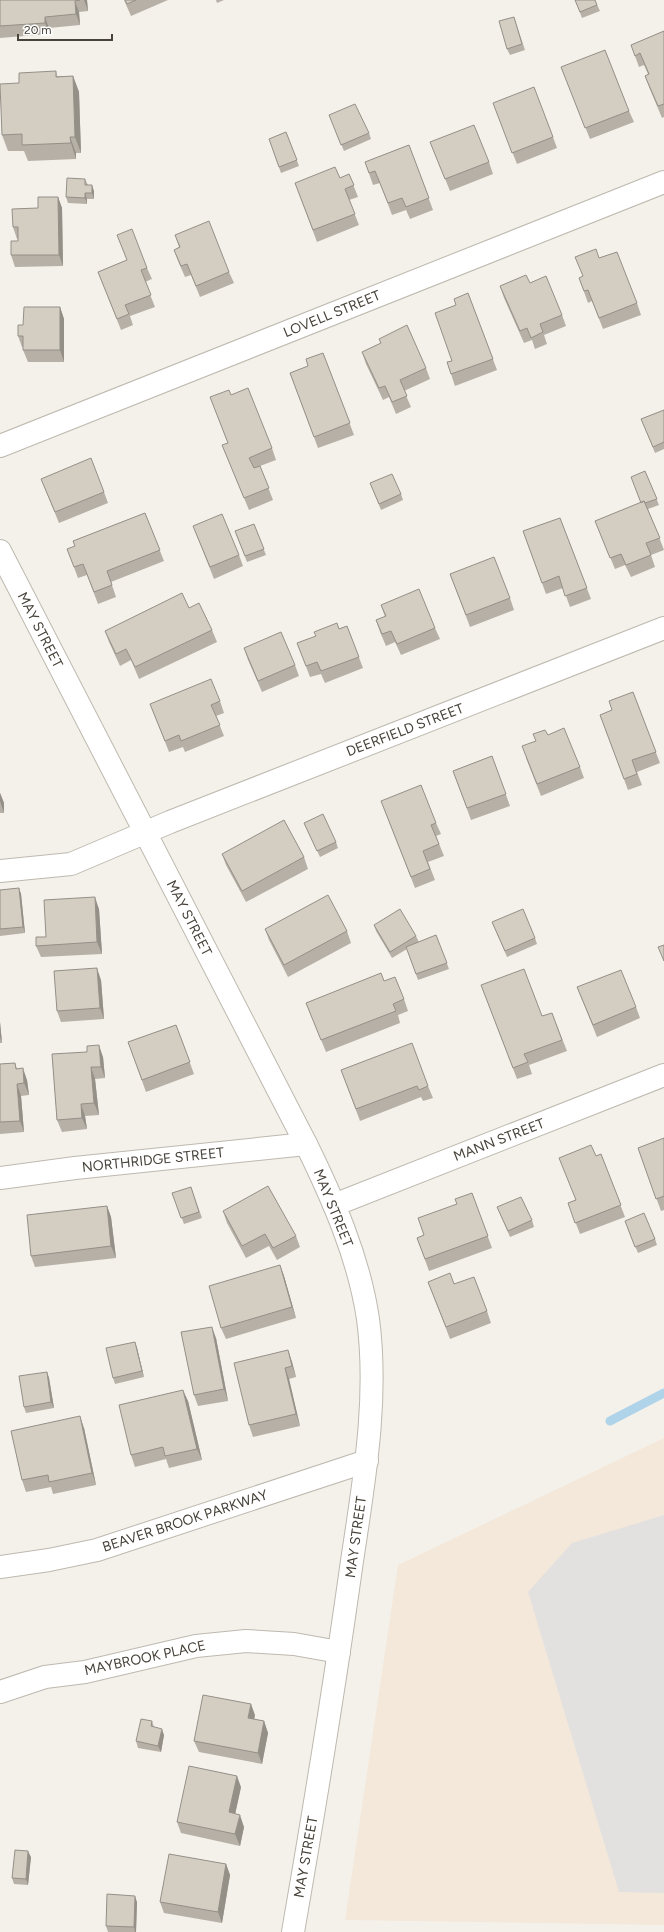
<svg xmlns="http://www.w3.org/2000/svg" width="664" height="1932" viewBox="0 0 664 1932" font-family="Figtree,sans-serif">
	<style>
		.commercial { fill: #f3e8da }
		.parking { fill: #e3e1df }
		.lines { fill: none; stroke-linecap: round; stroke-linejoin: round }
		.stream { stroke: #afd3e9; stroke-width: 9 }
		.minor-casing { stroke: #beb9af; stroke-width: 24 }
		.tertiary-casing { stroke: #beb9af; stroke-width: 24 }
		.minor { stroke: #fff; stroke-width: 22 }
		.tertiary { stroke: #fff; stroke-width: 22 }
		.wall { fill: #b6b0a7 }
		.shaded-wall { fill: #949088 }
		.building { fill: #d4cdc2; stroke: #949088 }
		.labels { text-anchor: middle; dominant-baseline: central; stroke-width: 3; stroke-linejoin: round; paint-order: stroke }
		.street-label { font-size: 14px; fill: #47423a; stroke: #fff }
	</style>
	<rect width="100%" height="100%" fill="#f4f1eb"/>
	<path class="commercial" d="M664 1438V1925L345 1920 398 1565Z"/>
	<path class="parking" d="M664 1515V1893L619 1892 528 1592 572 1543Z"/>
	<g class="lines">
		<path class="stream" d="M610 1421 664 1393"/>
		<g class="minor-casing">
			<path id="minor" d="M0 446 664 182
				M0 871 71 864 170 822 664 628
				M0 1178 75 1168 306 1144
				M334 1205 664 1075
				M0 1567 49 1560 97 1550 367 1461
				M0 1692 45 1677 85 1672 196 1646 246 1641 294 1644 339 1652"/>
		</g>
		<g class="tertiary-casing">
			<path id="tertiary" d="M0 551 306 1144C333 1199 359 1258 368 1319 379 1402 363 1486 351 1568 334 1690 314 1811 293 1932"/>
		</g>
		<use href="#minor" class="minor"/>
		<use href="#tertiary" class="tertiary"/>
	</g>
	<path class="wall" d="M0 0H87L88 11 79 12 80 25 49 28V34L0 38Z
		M124 0H168L131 16Z
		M216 0H224L217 3Z
		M575 0H595L600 11 582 18Z
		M514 17 525 50 510 55 507 49Z
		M664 31V117L662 118 649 87 645 76 648 74 644 65 639 67 631 45Z
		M561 67 629 111 634 122 590 139Z
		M56 71 57 76H73L79 92 81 153H76V159L28 161 24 151H8L2 135 19 83Z
		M493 103 553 137 557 148 517 164Z
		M329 115 369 133 371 139 344 151Z
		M286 132 299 166 281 173 269 139Z
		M430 142 489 162 493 174 450 191Z
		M409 145 433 210 410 219 406 210 392 215 380 183 373 185 365 162Z
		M349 174 358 197 349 200 359 225 317 242 295 183 340 178Z
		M85 179 88 185 94 191V199H87V204L68 203 66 197Z
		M58 197 62 208 63 266 15 267 11 255 18 241V239H17L13 227 38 208Z
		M117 235 147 268 152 279 145 282 155 307 130 316 133 325 121 330 98 272 127 260Z
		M175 235 229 272 234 283 200 297 191 275 185 277 178 261 174 250 179 247Z
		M599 258 637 303 641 315 603 329 592 301 588 303 579 278 583 277Z
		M530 283 562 315 566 326 544 335 547 344 535 349 532 340 524 343 504 298 500 286Z
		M468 293 497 370 455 386 447 362 452 361 456 305Z
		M60 307 64 319V362H28L23 350V347H22L18 336 23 325Z
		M379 339 426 368 430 379 404 391 411 407 396 414 389 397 383 400 366 364 362 352 381 343Z
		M323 353 354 435 318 448 290 373 308 366Z
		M231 395 272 448 276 460 260 466 273 500 249 510 222 445 228 443 210 397Z
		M664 410V449L655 453 641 419Z
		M645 471 659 505 648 509 664 550 651 555 655 567 631 577 625 565 615 569 595 521 640 503Z
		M41 479 104 492 108 503 59 523Z
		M370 483 401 494 403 500 381 510Z
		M145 513 164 561 111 582 116 597 98 604 87 575 78 578 67 549 75 546 73 541Z
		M560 518 591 599 570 607 563 588 546 594 523 531Z
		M254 524 266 555 247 562 235 531Z
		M193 526 239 555 243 566 214 579Z
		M450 574 510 598 514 610 470 627Z
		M381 605 435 628 440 639 401 655 395 642 386 646 380 632 376 620 385 617Z
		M189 608 212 630 217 642 139 679 131 660 120 666 109 642 105 631Z
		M347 626 363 668 325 683 321 674 310 677 297 643Z
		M244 648 295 665 299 676 262 692 248 660Z
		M633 692 660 763 637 772 642 785 628 790 600 715 612 710Z
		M220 701 224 713 216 716 224 736 185 752 183 747 169 752 150 704Z
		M548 735 580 767 584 778 541 796 526 758 536 741Z
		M492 756 510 806 471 820 453 771Z
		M0 793 4 803V813H0Z
		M381 801 436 823 441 834 436 836 444 856 428 862 435 880 415 888Z
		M304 823 336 842 338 848 320 857Z
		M222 854 304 857 308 869 246 902 226 865Z
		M19 888 21 894 25 933 0 936V890Z
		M99 909 102 954 41 957 36 946Z
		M492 922 535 938 537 944 507 957Z
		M374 925 416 936 419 942 436 935 449 969 418 980 407 949 392 958 376 931Z
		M265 929 347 931 351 943 288 977 269 940Z
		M101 980 104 1019 61 1022 57 1011Z
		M384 981 404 999 408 1011 398 1015 400 1023 326 1052 306 1003Z
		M481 985 542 1016 552 1013 567 1051 529 1065 532 1074 517 1079Z
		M577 987 636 1007 640 1018 597 1037Z
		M0 1022 2 1043H0Z
		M176 1025 194 1074 146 1092 128 1042Z
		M52 1054 103 1057 105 1078 95 1079 99 1115 85 1116 87 1129 62 1132 57 1120Z
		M15 1063 17 1069 27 1080 29 1095 21 1096 24 1132 0 1134V1064Z
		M341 1070 428 1086 433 1098 423 1101 421 1097 360 1121Z
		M664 1138V1210L661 1211 638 1148Z
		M601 1154 625 1217 580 1234 568 1203 575 1200 596 1156Z
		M191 1187 202 1218 184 1224 172 1193Z
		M472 1193 492 1248 429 1271 417 1238 424 1235 457 1204Z
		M107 1206 111 1217 116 1258 35 1267 31 1256Z
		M497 1207 532 1220 534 1227 510 1237Z
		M223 1211 296 1236 300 1247 277 1260 269 1246 246 1258 227 1223Z
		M627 1227 655 1239 657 1245 638 1253Z
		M280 1265 284 1276 296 1318 226 1339 221 1328Z
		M428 1282 487 1311 491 1323 450 1339Z
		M216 1338 228 1401 198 1406 194 1395Z
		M135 1342 137 1348 144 1377 115 1384 113 1378Z
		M288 1350 292 1362 296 1377 289 1379 300 1426 253 1437 249 1425Z
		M47 1372 49 1378 54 1408 26 1413 24 1407Z
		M188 1401 202 1460 169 1468 166 1459 135 1467 131 1455Z
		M84 1428 96 1485 53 1494 51 1487 26 1492 22 1480Z
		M255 1715 254 1719 264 1721 268 1733 262 1764 199 1752 194 1741Z
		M152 1721 154 1727 164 1735 161 1752 138 1748 136 1741Z
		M241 1787 235 1814 244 1827 240 1846 181 1833 177 1822Z
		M31 1857 28 1885 14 1884 12 1878Z
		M226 1864 230 1875 222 1923 164 1913 160 1902Z
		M137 1902 136 1932H108L106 1926Z"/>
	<path class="shaded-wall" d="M84 0H87L88 11Z
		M75 1 79 12 80 25 76 14Z
		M45 17 49 28V34L45 23Z
		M73 76 79 92 81 153 75 137Z
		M70 137 76 153V159L71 143Z
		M92 185 94 191V199L92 193Z
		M85 193 87 199V204L85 198Z
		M58 197 62 208 63 266 59 255Z
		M60 307 64 319V362L60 350Z
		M0 793 4 803V813L0 801Z
		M19 888 21 894 25 933 23 927Z
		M95 897 99 909 102 954 97 942Z
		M97 968 101 980 104 1019 100 1008Z
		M0 1022 2 1043 0 1037Z
		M99 1045 103 1057 105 1078 101 1067Z
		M91 1067 95 1079 99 1115 94 1103Z
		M23 1068 27 1080 29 1095 24 1083Z
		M17 1084 21 1096 24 1132 20 1121Z
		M81 1104 85 1116 87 1129 82 1118Z
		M107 1206 111 1217 116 1258 111 1246Z
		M280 1265 284 1276 296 1318 292 1307Z
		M212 1327 216 1338 228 1401 224 1389Z
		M135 1342 137 1348 144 1377 142 1371Z
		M288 1350 292 1362 296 1377 292 1366Z
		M285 1368 289 1379 300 1426 296 1414Z
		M47 1372 49 1378 54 1408 51 1402Z
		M183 1390 188 1401 202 1460 197 1449Z
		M80 1416 84 1428 96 1485 92 1473Z
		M251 1704 255 1715 252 1730 248 1718Z
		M264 1721 268 1733 262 1764 258 1753Z
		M162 1729 164 1735 161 1752 158 1746Z
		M237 1776 241 1787 233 1824 229 1812Z
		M240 1815 244 1827 240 1846 235 1834Z
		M28 1851 31 1857 28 1885 26 1879Z
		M226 1864 230 1875 222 1923 218 1912Z
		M135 1896 137 1902 136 1932H135L134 1927Z"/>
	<path class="building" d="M0 0H80L75 1 76 14 45 17V23L0 26Z
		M125 0H136L127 4Z
		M575 0H595L597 5 580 12Z
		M514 17 522 44 507 49 499 21Z
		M664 31V104L658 106 645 76 649 74 640 53 635 56 631 45Z
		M605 50 629 111 585 128 561 67Z
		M56 71V77L73 76 75 137H70L71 143 22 145V134L2 135 0 84 19 83V73Z
		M534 87 553 137 512 153 493 103Z
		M355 104 369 133 341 145 329 115Z
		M474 125 489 162 445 179 430 142Z
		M286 132 297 160 279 167 269 139Z
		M409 145 429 198 406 207 402 198 388 203 375 171 369 173 365 162Z
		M335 167 340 178 349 174 354 185 345 189 355 214 313 230 295 183Z
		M67 178 85 179V185H92V193H85V198L66 197Z
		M38 197H58L59 255H11V241H18V227H13L12 209 38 208Z
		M209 221 229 272 196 286 187 264 181 266 174 250 180 247 175 235Z
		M132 229 147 268 141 270 151 295 125 305 129 314 117 319 98 272 127 260 117 235Z
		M596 249 599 258 617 252 637 303 599 318 588 290 584 291 579 278 583 276 575 257Z
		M526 275 530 283 546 276 562 315 540 324 543 332 531 338 527 328 520 331 500 286Z
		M468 293 493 359 451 374 447 362 452 361 435 313 456 305 454 299Z
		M24 307H60V350H23V336H18V325H23Z
		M407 325 426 368 400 380 407 396 392 402 385 386 379 388 362 352 381 343 379 339Z
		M323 353 350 423 314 437 290 373 308 366 306 359Z
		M248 388 272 448 249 458 254 468 260 466 269 488 244 498 222 445 228 443 210 397 229 390 231 395Z
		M664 410V442L653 447 641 419Z
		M91 458 104 492 55 512 41 479Z
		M645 471 657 499 645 503 644 501 641 503 631 477Z
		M392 474 401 494 379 504 370 483Z
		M644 501 660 538 646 543 651 555 626 565 621 554 610 558 595 521Z
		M145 513 160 550 107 571 112 585 94 592 83 564 74 567 67 549 75 546 73 541Z
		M222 514 239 555 210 567 193 526Z
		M560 518 587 588 565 596 559 576 542 583 523 531Z
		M254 524 264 549 245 556 235 531Z
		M494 557 510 598 466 615 450 574Z
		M419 589 435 628 397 644 391 631 382 634 376 620 386 616 381 605Z
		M182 593 189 608 199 603 212 630 135 667 126 649 116 654 105 631Z
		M337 623 339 629 347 626 359 657 321 671 317 662 306 666 297 643 316 636 314 632Z
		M281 632 295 665 258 681 244 648Z
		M211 679 220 701 211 705 220 725 181 741 179 735 165 741 150 704Z
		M633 692 656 752 632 760 637 774 624 779 600 715 612 710 609 701Z
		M564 728 580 767 537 784 522 746 536 741 533 734 545 730 548 735Z
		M492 756 506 794 467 808 453 771Z
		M421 785 436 823 431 825 439 844 423 851 430 869 411 877 381 801Z
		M323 814 336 842 317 851 304 823Z
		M284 820 304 857 242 891 222 854Z
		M19 888 23 927 0 929V890Z
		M328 895 347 931 284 965 265 929Z
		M95 897 97 942 36 946V937H46L44 900Z
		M400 909 416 936 390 952 374 925Z
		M523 909 535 938 505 951 492 922Z
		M436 935 447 963 416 974 406 947Z
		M664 945V961L658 947Z
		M97 968 100 1008 57 1011 54 971Z
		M524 969 542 1016 552 1013 562 1040 524 1054 528 1062 513 1068 481 985Z
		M621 970 636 1007 593 1025 577 987Z
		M381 973 384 981 395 977 404 999 393 1004 396 1011 321 1040 306 1003Z
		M176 1025 190 1062 142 1080 128 1042Z
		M412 1043 428 1086 419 1090 417 1086 356 1109 341 1070Z
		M99 1045 101 1067H91L94 1103 81 1104 82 1118 57 1120 52 1054 87 1052V1046Z
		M15 1063 16 1069 23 1068 24 1083 17 1084 20 1121 0 1122V1064Z
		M664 1138V1196L656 1199 638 1148Z
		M591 1145 596 1156 601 1154 621 1205 575 1223 568 1203 576 1200 559 1158Z
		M268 1186 296 1236 273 1248 265 1234 242 1246 223 1211Z
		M191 1187 199 1212 181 1218 172 1193Z
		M472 1193 488 1236 425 1259 417 1238 424 1235 418 1218 457 1204 455 1199Z
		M521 1197 532 1220 508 1231 497 1207Z
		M107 1206 111 1246 31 1256 27 1215Z
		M644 1213 655 1239 635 1247 625 1221Z
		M280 1265 292 1307 221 1328 209 1286Z
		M450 1273 454 1284 474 1277 487 1311 446 1327 428 1282Z
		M212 1327 224 1389 194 1395 181 1332Z
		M135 1342 142 1371 113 1378 106 1348Z
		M288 1350 292 1366 285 1368 296 1414 249 1425 234 1363Z
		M47 1372 51 1402 24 1407 19 1376Z
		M183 1390 197 1449 165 1456 163 1447 131 1455 119 1405Z
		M80 1416 92 1473 49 1482 48 1475 22 1480 11 1431Z
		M203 1695 251 1704 248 1718 264 1721 258 1753 194 1741Z
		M141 1719 152 1721 151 1726 162 1729 158 1746 136 1741Z
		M189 1766 237 1776 229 1812 240 1815 235 1834 177 1822Z
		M15 1850 28 1851 26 1879 12 1878Z
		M169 1854 226 1864 218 1912 160 1902Z
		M107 1894 135 1896 134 1927 106 1926Z"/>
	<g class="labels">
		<g class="street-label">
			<text transform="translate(332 314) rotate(-22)">LOVELL STREET</text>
			<text transform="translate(40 630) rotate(63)">MAY STREET</text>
			<text transform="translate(405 730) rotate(-21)">DEERFIELD STREET</text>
			<text transform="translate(189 918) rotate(63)">MAY STREET</text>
			<text transform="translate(499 1140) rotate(-21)">MANN STREET</text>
			<text transform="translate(153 1160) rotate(-6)">NORTHRIDGE STREET</text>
			<text transform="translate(333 1208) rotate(68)">MAY STREET</text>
			<text transform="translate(185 1521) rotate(-18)">BEAVER BROOK PARKWAY</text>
			<text transform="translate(356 1537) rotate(-82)">MAY STREET</text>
			<text transform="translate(145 1658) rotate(-12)">MAYBROOK PLACE</text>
			<text transform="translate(306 1857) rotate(-80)">MAY STREET</text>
		</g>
	</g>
	<path d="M18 34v6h94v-6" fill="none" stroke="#47423a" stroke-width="2"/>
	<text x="24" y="34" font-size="12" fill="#47423a" stroke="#ffffff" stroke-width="3" paint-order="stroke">20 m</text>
</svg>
